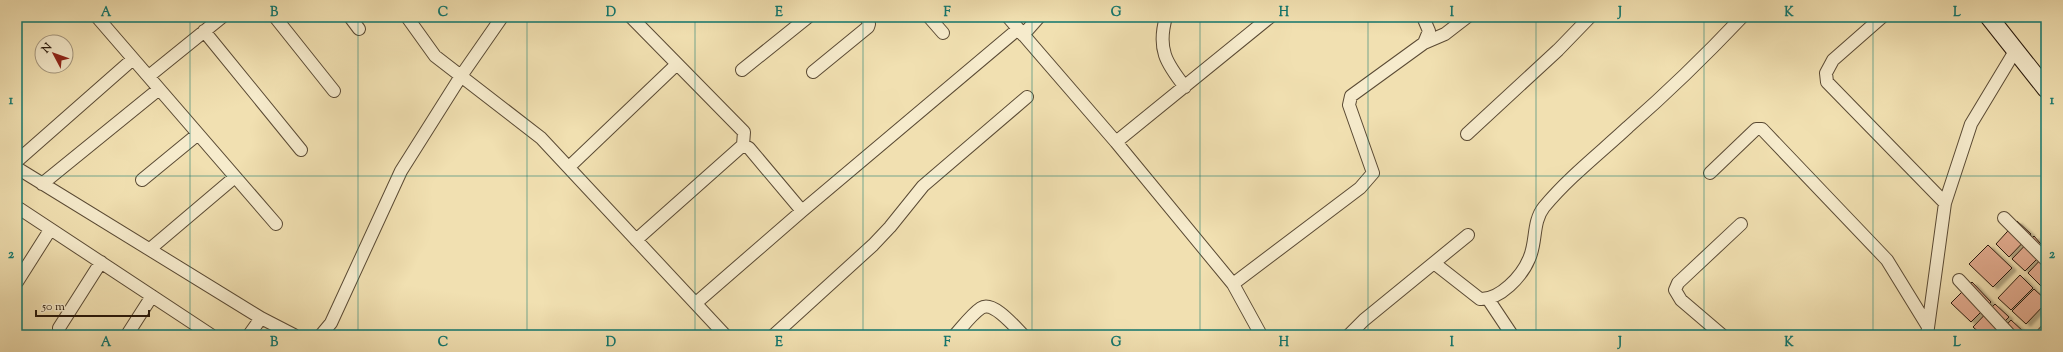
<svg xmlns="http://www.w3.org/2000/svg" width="2063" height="352" viewBox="0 0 2063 352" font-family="'Sorts Mill Goudy',serif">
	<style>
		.building { fill: #e4ac90; stroke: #28180b; filter: url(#shadow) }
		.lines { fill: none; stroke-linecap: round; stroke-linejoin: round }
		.street-casing { stroke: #5a4a34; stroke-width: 14 }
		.secondary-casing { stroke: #28180b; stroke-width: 19 }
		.street { stroke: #f6ebcc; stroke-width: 12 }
		.secondary { stroke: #f6ebcc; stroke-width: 17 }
		.grid { fill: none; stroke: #0f766e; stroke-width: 1; stroke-opacity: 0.55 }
		.neatline { fill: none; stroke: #0f766e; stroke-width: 1.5 }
		.grid-label { font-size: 13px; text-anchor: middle; font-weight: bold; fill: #0f766e }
	</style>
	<defs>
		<filter id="shadow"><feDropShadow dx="4.5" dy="2.5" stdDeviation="1" flood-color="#0004"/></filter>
	</defs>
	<rect width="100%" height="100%" fill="#f1e0b1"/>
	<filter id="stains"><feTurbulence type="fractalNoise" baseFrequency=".005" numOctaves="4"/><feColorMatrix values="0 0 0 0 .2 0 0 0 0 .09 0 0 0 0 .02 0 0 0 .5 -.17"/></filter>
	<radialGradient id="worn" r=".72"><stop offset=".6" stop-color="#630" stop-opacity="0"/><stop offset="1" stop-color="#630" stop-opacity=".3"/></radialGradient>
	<path class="building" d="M2017 221 2031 234 2009 257 1996 244Z
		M2034 236 2046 250 2025 271 2012 259Z
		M1988 245 2012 268 1993 287 1969 264Z
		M2046 254V281L2041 286 2028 273Z
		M2020 275 2033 288 2011 310 1998 298Z
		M1972 282 1991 302 1971 322 1951 303Z
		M2034 289 2046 300V303L2026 324 2012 311Z
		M1995 304 2009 317 1991 335H1982L1973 327Z
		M2011 320 2025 333 2023 335H1997Z
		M2046 321V335H2035L2034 334Z"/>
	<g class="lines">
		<g class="street-casing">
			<path id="street" d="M97 17 276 224
				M275 17 334 91
				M350 17 359 29
				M407 17 435 56 541 138 725 335
				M631 17 744 132 743 145
				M929 17 943 33
				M1008 17 1116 142 1233 284 1261 335
				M1166 17C1157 49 1166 63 1185 87
				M1882 17 1833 60 1826 73 1827 82 1945 203
				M204 31 301 150
				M1023 35 1039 17
				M1424 43 1445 34 1467 17
				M742 70 808 17
				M813 72 868 27 869 24 866 17
				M149 76 222 17
				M1467 134 1558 50 1590 17
				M1116 142 1270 17
				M17 161 133 59
				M569 167 677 64
				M17 168 261 318 294 335
				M1710 173 1756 129H1762L1887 260 1927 325
				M142 180 198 134
				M42 184 159 89
				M20 209 211 335
				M2004 218 2046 260
				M636 240 743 145 749 148 802 211
				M150 249 235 177
				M1434 263 1480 299C1500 300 1522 276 1529 259 1537 242 1532 222 1544 207 1569 177 1600 153 1628 127 1668 92 1705 56 1742 17
				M1959 280 2010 335
				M17 282 50 230
				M1233 284 1360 188 1373 173 1349 105 1351 96 1424 43 1429 31 1423 17
				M1488 299 1512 335
				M696 303 802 211 1018 29
				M59 328 101 262
				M127 335 152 296
				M249 335 261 318
				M321 335 331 323 401 171 461 76 502 17
				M774 335 873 245 890 227 923 186 1027 97
				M955 335C963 326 972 314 981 308 993 300 1015 327 1023 335
				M1349 335 1364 320 1468 235
				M1722 335 1681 300 1675 290 1678 283 1741 224
				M1927 335 1945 203 1971 124 2015 51"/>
		</g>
		<g class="secondary-casing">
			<path id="secondary" d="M1989 17 2046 89"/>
		</g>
		<use href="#street" class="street"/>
		<use href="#secondary" class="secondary"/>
	</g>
	<path class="grid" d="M190 17V335M358 17V335M527 17V335M695 17V335M863 17V335M1032 17V335M1200 17V335M1368 17V335M1536 17V335M1704 17V335M1873 17V335M17 176H2046"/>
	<rect width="2063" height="352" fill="none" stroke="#f1e0b1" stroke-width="44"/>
	<g transform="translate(54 54) rotate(311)"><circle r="19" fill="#f6ebcc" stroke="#a4977f"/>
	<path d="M0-3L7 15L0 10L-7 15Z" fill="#8f2418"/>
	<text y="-6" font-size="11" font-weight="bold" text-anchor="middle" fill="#28180b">N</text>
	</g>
	<path d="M36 310v6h113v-6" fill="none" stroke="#28180b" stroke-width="2"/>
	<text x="42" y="310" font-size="12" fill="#28180b" stroke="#f6ebcc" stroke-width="3" paint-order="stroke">50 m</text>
	<rect x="22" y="22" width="2019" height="308" class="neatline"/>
	<g class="grid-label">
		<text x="106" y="16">A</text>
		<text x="274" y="16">B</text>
		<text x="443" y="16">C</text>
		<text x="611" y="16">D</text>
		<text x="779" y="16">E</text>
		<text x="947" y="16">F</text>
		<text x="1116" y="16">G</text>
		<text x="1284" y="16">H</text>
		<text x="1452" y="16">I</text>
		<text x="1620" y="16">J</text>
		<text x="1789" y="16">K</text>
		<text x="1957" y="16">L</text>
		<text x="11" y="104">1</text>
		<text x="2052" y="104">1</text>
		<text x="11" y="258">2</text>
		<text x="2052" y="258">2</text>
		<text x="106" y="346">A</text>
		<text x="274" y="346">B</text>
		<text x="443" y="346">C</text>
		<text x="611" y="346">D</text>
		<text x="779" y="346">E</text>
		<text x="947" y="346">F</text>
		<text x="1116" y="346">G</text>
		<text x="1284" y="346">H</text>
		<text x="1452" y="346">I</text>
		<text x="1620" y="346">J</text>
		<text x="1789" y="346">K</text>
		<text x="1957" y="346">L</text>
	</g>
	<rect width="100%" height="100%" filter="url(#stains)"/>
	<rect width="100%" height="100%" fill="url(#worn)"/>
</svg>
